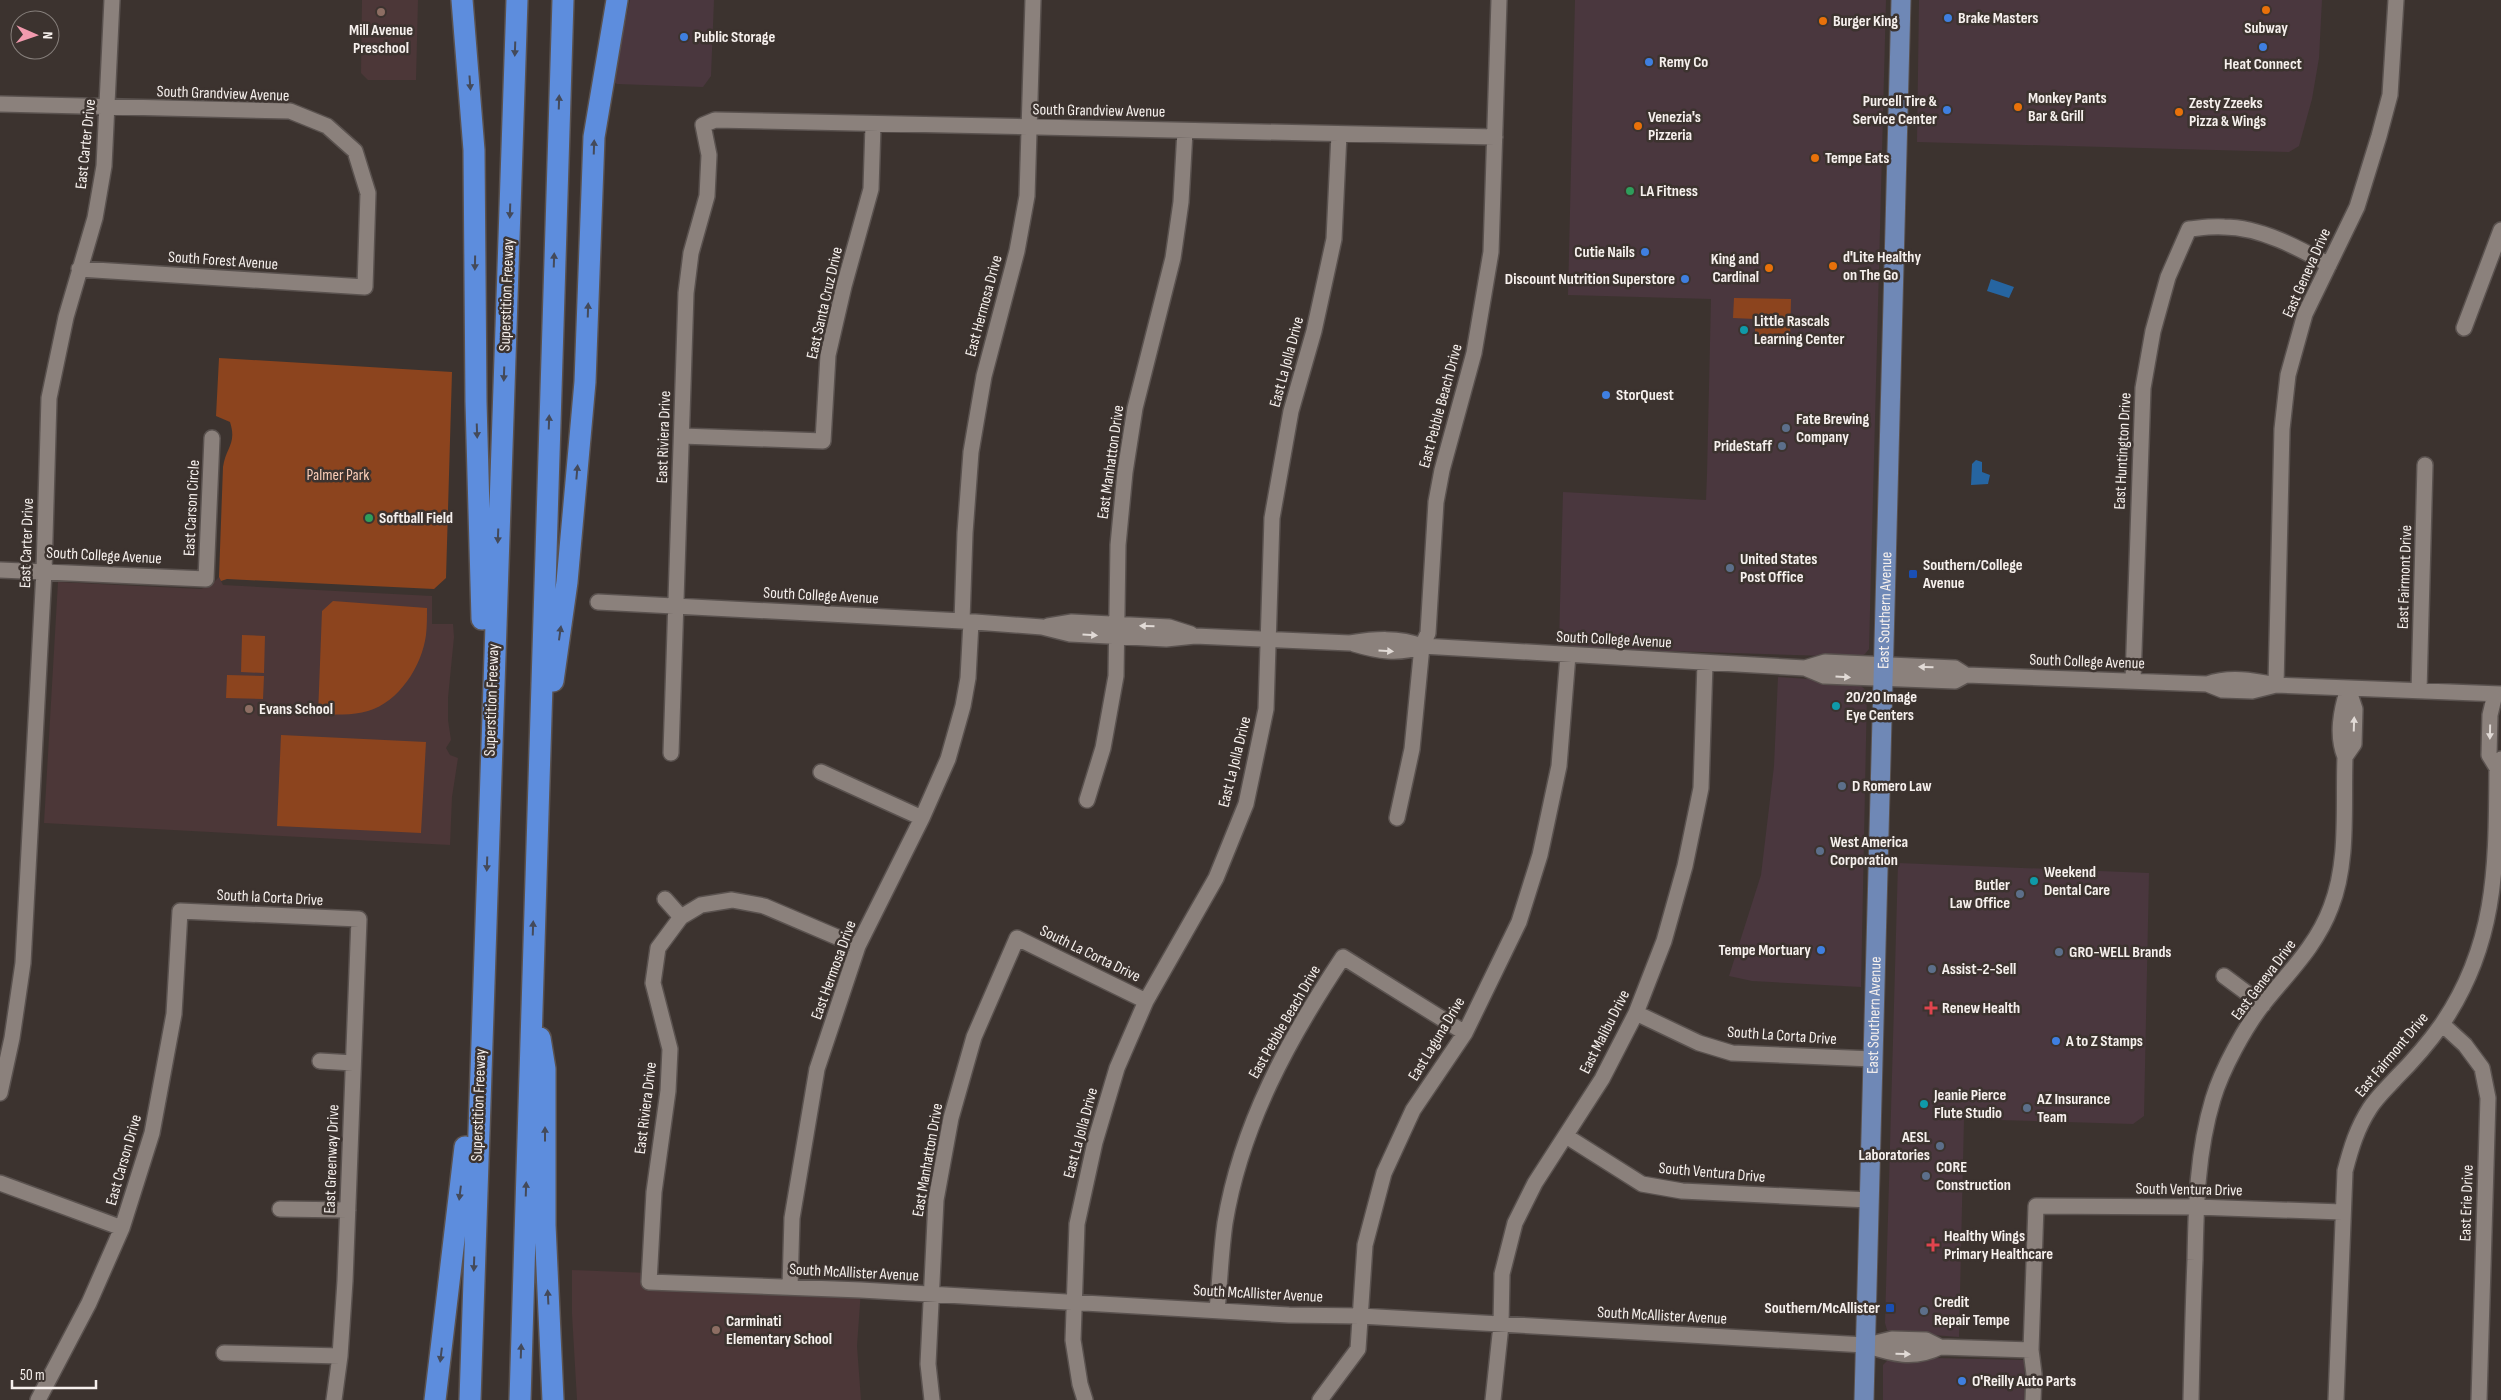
<svg xmlns="http://www.w3.org/2000/svg" width="2501" height="1400" viewBox="0 0 2501 1400" font-family="'Sofia Sans Condensed',sans-serif">
	<style>
		.commercial { fill: #4a373e }
		.education { fill: #4c3738 }
		.green { fill: #8c441e }
		.water { fill: #2665a1 }
		.lines { fill: none; stroke-linecap: round; stroke-linejoin: round }
		.minor-casing { stroke: #5a524f; stroke-width: 18 }
		.major-casing { stroke: #5a524f; stroke-width: 21 }
		.highway-casing { stroke: #5a524f; stroke-width: 24 }
		.minor { stroke: #8b817c; stroke-width: 15 }
		.major { stroke: #6f88b6; stroke-width: 19 }
		.highway { stroke: #5d8ddd; stroke-width: 21 }
		.oneway { fill: #444a5a }
		.oneway2 { fill: #e1dad6 }
		.food-dot { fill: #e8710a; stroke: #3c332f; stroke-width: 2 }
		.education-dot { fill: #8d6e63; stroke: #3c332f; stroke-width: 2 }
		.shop-dot { fill: #3f7fe0; stroke: #3c332f; stroke-width: 2 }
		.leisure-dot { fill: #2e9e5b; stroke: #3c332f; stroke-width: 2 }
		.culture-dot { fill: #0f9aa8; stroke: #3c332f; stroke-width: 2 }
		.service-dot { fill: #5c6f8a; stroke: #3c332f; stroke-width: 2 }
		.transit-dot { fill: #1a4fb4; stroke: #3c332f; stroke-width: 2 }
		.health-dot { fill: #e0444e; stroke: #3c332f; stroke-width: 2 }
		.labels { text-anchor: middle; dominant-baseline: central; stroke-width: 5; stroke-linejoin: round; paint-order: stroke }
		.poi-label { font-size: 16px; font-weight: bold; fill: #f6f0ed; stroke: #3c332f; text-anchor: start }
		.street-label { font-size: 16px; fill: #f6f0ed; stroke: #3c332f }
		.park-label { font-size: 16px; fill: #facdb8; stroke: #3c332f }
	</style>
	<rect width="100%" height="100%" fill="#3c332f"/>
	<path class="commercial" d="M630 0H714L711 76 703 87 617 84 612 81Z
		M1575 0H1886L1869 649 1865 654 1859 657 1574 648 1568 642H1559L1563 492 1706 500 1707 474 1711 299 1568 295Z
		M1919 0H2322L2319 58 2312 99 2299 146 2289 152 1917 142Z
		M1778 677 1856 682 1867 691 1861 987 1752 981 1729 976 1761 875 1774 766Z
		M1898 863 2149 873 2144 1116 2133 1124 1964 1119 1959 1337 1893 1332 1887 1330 1885 1323Z
		M1891 1357 2024 1360 2025 1400H1883V1365Z"/>
	<path class="education" d="M362 0H418L416 80H368L361 73Z
		M219 577 223 585 432 596V624H453L454 637 448 698V720L451 740 446 748 450 755 458 758 452 797 450 845 44 823 58 582 201 589 211 585Z
		M572 1270 649 1273V1282L861 1290 857 1346 861 1400H577L572 1314Z"/>
	<path class="green" d="M1734 298 1791 299 1790 343 1755 342V319L1733 318Z
		M219 358 452 372 446 578 434 589 227 579 221 581 219 577 223 467C226 447 237 444 230 422L216 416Z
		M333 601 427 608C427 617 427 626 426 635 422 666 399 702 368 711 352 716 334 714 318 715L322 611Z
		M242 635 265 636 264 673 241 672Z
		M227 675 264 676 263 699 226 698Z
		M281 735 426 742 421 833 277 826Z"/>
	<path class="water" d="M1991 279 2014 287 2009 298 1987 291Z
		M1976 460 1982 462V472L1990 475 1988 484 1971 485 1972 464Z"/>
	<g class="lines">
		<g class="minor-casing">
			<path id="minor" d="M0 104 290 111 327 126 355 151 368 193 365 287 79 269
				M2464 328 2501 230
				M682 436 823 441 828 355 844 286 871 189 873 125
				M0 570 206 579 212 438
				M598 602 962 621 1042 627 1070 634 1166 639 1195 636 1350 643C1375 639 1398 637 1422 646L1805 668 1824 676 1955 681 1966 675 2207 684 2222 690 2252 691 2276 685
				M962 621 965 533 971 452 984 376 1017 251 1027 196 1033 0
				M1048 626 1072 622 1169 627 1191 634
				M1354 644C1377 651 1399 655 1422 646
				M1805 668 1825 662 1955 668 1966 675
				M2133 680 2143 388 2153 331 2168 277 2189 229C2200 228 2212 226 2224 227 2260 227 2299 248 2329 265
				M2207 684C2230 676 2252 680 2276 685L2501 694
				M2276 685 2282 429 2288 375 2305 314 2357 207 2379 136 2390 95 2396 0
				M2419 691 2425 465
				M2495 694 2490 715 2489 755 2497 768
				M671 753 686 293 691 253 707 196 709 155 703 125 715 120 1495 137
				M2345 757 2354 744 2355 709 2348 688
				M821 772 922 818
				M1087 800 1103 748 1116 676 1118 545 1125 472 1135 408 1173 258 1181 202 1185 131
				M1397 818 1412 749 1422 646 1428 633 1436 502 1442 470 1474 353 1491 252 1499 0
				M665 899 681 917
				M858 946 764 906 732 900 701 905 681 917 658 948 653 983 670 1049 668 1091 654 1192 649 1282 861 1290 1289 1315 1360 1316 1865 1345C1892 1354 1914 1360 1940 1347
				M2224 976 2263 1005
				M1636 1013 1699 1043 1732 1053 1873 1059
				M2442 1024 2465 1045 2482 1068 2488 1098 2479 1400
				M320 1061 353 1063
				M0 1093 12 1038 23 963 44 571 49 398 66 317 95 218 104 166 112 0
				M1566 1136 1642 1184 1682 1191 1869 1200
				M0 1183 122 1228
				M280 1209 348 1210
				M790 1287 792 1218 817 1069 858 946 922 818 948 759 963 706 968 678 971 622
				M1217 1310C1220 1281 1221 1251 1225 1223 1241 1125 1289 1038 1343 957L1465 1033
				M1867 1345 1892 1339 1926 1340 1940 1347 2031 1350
				M224 1353 340 1356
				M38 1400 89 1303 122 1228 152 1133 174 1014 180 911 359 919 345 1281 340 1356 334 1400
				M932 1400 928 1364 936 1200 951 1118 974 1037 1017 938 1146 1001
				M1085 1400 1080 1384 1073 1340 1077 1224 1095 1142 1117 1068 1146 1001 1216 878 1246 804 1266 709 1272 518 1291 411 1314 331 1334 239 1339 134
				M1320 1400 1358 1349 1365 1245 1384 1173 1413 1110 1465 1033 1519 922 1540 855 1559 766 1568 655
				M1493 1400 1501 1325 1502 1274 1515 1223 1535 1183 1602 1079 1636 1013 1664 941 1685 866 1701 788 1705 663
				M2033 1400 2034 1374 2031 1350 2036 1206 2196 1207 2342 1212
				M2191 1400C2192 1353 2193 1307 2195 1260 2196 1206 2197 1152 2213 1099 2222 1069 2245 1027 2264 1003 2289 972 2317 945 2331 907 2349 861 2343 806 2345 757 2336 735 2341 711 2348 688
				M2336 1400 2345 1171C2351 1148 2357 1128 2370 1108 2377 1097 2387 1088 2395 1079 2412 1062 2428 1044 2442 1024 2498 942 2496 863 2497 768L2501 759"/>
		</g>
		<g class="major-casing">
			<g id="major">
				<path id="s1" d="M1864 1400 1901 0"/>
			</g>
		</g>
		<g class="highway-casing">
			<path id="highway" d="M462 0 474 150 476 402 482 619
				M553 681 567 582 585 382 594 137 617 0
				M540 1038 545 1069V1225L553 1400
				M435 1400 465 1147
				M470 1400 517 0
				M520 1400 563 0"/>
		</g>
		<use href="#minor" class="minor"/>
		<use href="#major" class="major"/>
		<use href="#highway" class="highway"/>
	</g>
	<defs><path id="oneway-solid" d="M-6-.8H1V-3.2L6.5 0L1 3.2V.8H-6Z" transform="scale(1.25)"/></defs>
	<g class="oneway">
		<use href="#oneway-solid" transform="translate(515 49) rotate(92)"/>
		<use href="#oneway-solid" transform="translate(470 83) rotate(86)"/>
		<use href="#oneway-solid" transform="translate(559 102) rotate(-88)"/>
		<use href="#oneway-solid" transform="translate(594 147) rotate(-88)"/>
		<use href="#oneway-solid" transform="translate(510 211) rotate(92)"/>
		<use href="#oneway-solid" transform="translate(554 260) rotate(-88)"/>
		<use href="#oneway-solid" transform="translate(475 263) rotate(91)"/>
		<use href="#oneway-solid" transform="translate(588 310) rotate(-88)"/>
		<use href="#oneway-solid" transform="translate(504 374) rotate(92)"/>
		<use href="#oneway-solid" transform="translate(549 422) rotate(-88)"/>
		<use href="#oneway-solid" transform="translate(477 431) rotate(88)"/>
		<use href="#oneway-solid" transform="translate(577 472) rotate(-85)"/>
		<use href="#oneway-solid" transform="translate(498 536) rotate(92)"/>
		<use href="#oneway-solid" transform="translate(560 633) rotate(-82)"/>
		<use href="#oneway-solid" transform="translate(487 864) rotate(92)"/>
		<use href="#oneway-solid" transform="translate(533 928) rotate(-88)"/>
		<use href="#oneway-solid" transform="translate(545 1134) rotate(-90)"/>
		<use href="#oneway-solid" transform="translate(526 1189) rotate(-88)"/>
		<use href="#oneway-solid" transform="translate(460 1193) rotate(97)"/>
		<use href="#oneway-solid" transform="translate(474 1264) rotate(92)"/>
		<use href="#oneway-solid" transform="translate(548 1297) rotate(-93)"/>
		<use href="#oneway-solid" transform="translate(521 1351) rotate(-88)"/>
		<use href="#oneway-solid" transform="translate(441 1355) rotate(97)"/>
	</g>
	<g class="oneway2">
		<use href="#oneway-solid" transform="translate(1147 626) rotate(-178)"/>
		<use href="#oneway-solid" transform="translate(1090 635) rotate(3)"/>
		<use href="#oneway-solid" transform="translate(1386 651) rotate(3)"/>
		<use href="#oneway-solid" transform="translate(1926 667) rotate(-178)"/>
		<use href="#oneway-solid" transform="translate(1843 677) rotate(3)"/>
		<use href="#oneway-solid" transform="translate(2354 724) rotate(-88)"/>
		<use href="#oneway-solid" transform="translate(2490 732) rotate(91)"/>
		<use href="#oneway-solid" transform="translate(1903 1354) rotate(1)"/>
	</g>
	<g class="food-dot">
		<circle cx="2266" cy="10" r="5"/>
		<circle cx="1823" cy="21" r="5"/>
		<circle cx="2018" cy="107" r="5"/>
		<circle cx="2179" cy="112" r="5"/>
		<circle cx="1638" cy="126" r="5"/>
		<circle cx="1815" cy="158" r="5"/>
		<circle cx="1833" cy="266" r="5"/>
		<circle cx="1769" cy="268" r="5"/>
	</g>
	<g class="education-dot">
		<circle cx="381" cy="12" r="5"/>
		<circle cx="249" cy="709" r="5"/>
		<circle cx="716" cy="1330" r="5"/>
	</g>
	<g class="shop-dot">
		<circle cx="1948" cy="18" r="5"/>
		<circle cx="684" cy="37" r="5"/>
		<circle cx="2263" cy="47" r="5"/>
		<circle cx="1649" cy="62" r="5"/>
		<circle cx="1947" cy="110" r="5"/>
		<circle cx="1645" cy="252" r="5"/>
		<circle cx="1685" cy="279" r="5"/>
		<circle cx="1606" cy="395" r="5"/>
		<circle cx="1821" cy="950" r="5"/>
		<circle cx="2056" cy="1041" r="5"/>
		<circle cx="1962" cy="1381" r="5"/>
	</g>
	<g class="leisure-dot">
		<circle cx="1630" cy="191" r="5"/>
		<circle cx="369" cy="518" r="5"/>
	</g>
	<g class="culture-dot">
		<circle cx="1744" cy="330" r="5"/>
		<circle cx="1836" cy="706" r="5"/>
		<circle cx="2034" cy="881" r="5"/>
		<circle cx="1924" cy="1104" r="5"/>
	</g>
	<g class="service-dot">
		<circle cx="1786" cy="428" r="5"/>
		<circle cx="1782" cy="446" r="5"/>
		<circle cx="1730" cy="568" r="5"/>
		<circle cx="1842" cy="786" r="5"/>
		<circle cx="1820" cy="851" r="5"/>
		<circle cx="2020" cy="894" r="5"/>
		<circle cx="2059" cy="952" r="5"/>
		<circle cx="1932" cy="969" r="5"/>
		<circle cx="2027" cy="1108" r="5"/>
		<circle cx="1940" cy="1146" r="5"/>
		<circle cx="1926" cy="1176" r="5"/>
		<circle cx="1924" cy="1311" r="5"/>
	</g>
	<g class="transit-dot">
		<rect x="1908" y="569" width="10" height="10" rx="2.5"/>
		<rect x="1885" y="1303" width="10" height="10" rx="2.5"/>
	</g>
	<g class="health-dot">
		<path d="M1928.5 1000.5h5v5h5v5h-5v5h-5v-5h-5v-5h5z"/>
		<path d="M1930.5 1237.5h5v5h5v5h-5v5h-5v-5h-5v-5h5z"/>
	</g>
	<g class="labels">
		<g class="poi-label">
			<text x="1958" y="18">Brake Masters</text>
			<text x="1833" y="21">Burger King</text>
			<text x="2266" y="28" text-anchor="middle">Subway</text>
			<text x="381" y="30" text-anchor="middle">Mill Avenue<tspan x="381" dy="18">Preschool</tspan></text>
			<text x="694" y="37">Public Storage</text>
			<text x="1659" y="62">Remy Co</text>
			<text x="2263" y="64" text-anchor="middle">Heat Connect</text>
			<text x="2028" y="98">Monkey Pants<tspan x="2028" dy="18">Bar &amp; Grill</tspan></text>
			<text x="1937" y="101" text-anchor="end">Purcell Tire &amp;<tspan x="1937" dy="18">Service Center</tspan></text>
			<text x="2189" y="103">Zesty Zzeeks<tspan x="2189" dy="18">Pizza &amp; Wings</tspan></text>
			<text x="1648" y="117">Venezia's<tspan x="1648" dy="18">Pizzeria</tspan></text>
			<text x="1825" y="158">Tempe Eats</text>
			<text x="1640" y="191">LA Fitness</text>
			<text x="1635" y="252" text-anchor="end">Cutie Nails</text>
			<text x="1843" y="257">d'Lite Healthy<tspan x="1843" dy="18">on The Go</tspan></text>
			<text x="1759" y="259" text-anchor="end">King and<tspan x="1759" dy="18">Cardinal</tspan></text>
			<text x="1675" y="279" text-anchor="end">Discount Nutrition Superstore</text>
			<text x="1754" y="321">Little Rascals<tspan x="1754" dy="18">Learning Center</tspan></text>
			<text x="1616" y="395">StorQuest</text>
			<text x="1796" y="419">Fate Brewing<tspan x="1796" dy="18">Company</tspan></text>
			<text x="1772" y="446" text-anchor="end">PrideStaff</text>
			<text x="379" y="518">Softball Field</text>
			<text x="1740" y="559">United States<tspan x="1740" dy="18">Post Office</tspan></text>
			<text x="1923" y="565">Southern/College<tspan x="1923" dy="18">Avenue</tspan></text>
			<text x="1846" y="697">20/20 Image<tspan x="1846" dy="18">Eye Centers</tspan></text>
			<text x="259" y="709">Evans School</text>
			<text x="1852" y="786">D Romero Law</text>
			<text x="1830" y="842">West America<tspan x="1830" dy="18">Corporation</tspan></text>
			<text x="2044" y="872">Weekend<tspan x="2044" dy="18">Dental Care</tspan></text>
			<text x="2010" y="885" text-anchor="end">Butler<tspan x="2010" dy="18">Law Office</tspan></text>
			<text x="1811" y="950" text-anchor="end">Tempe Mortuary</text>
			<text x="2069" y="952">GRO-WELL Brands</text>
			<text x="1942" y="969">Assist-2-Sell</text>
			<text x="1942" y="1008">Renew Health</text>
			<text x="2066" y="1041">A to Z Stamps</text>
			<text x="1934" y="1095">Jeanie Pierce<tspan x="1934" dy="18">Flute Studio</tspan></text>
			<text x="2037" y="1099">AZ Insurance<tspan x="2037" dy="18">Team</tspan></text>
			<text x="1930" y="1137" text-anchor="end">AESL<tspan x="1930" dy="18">Laboratories</tspan></text>
			<text x="1936" y="1167">CORE<tspan x="1936" dy="18">Construction</tspan></text>
			<text x="1944" y="1236">Healthy Wings<tspan x="1944" dy="18">Primary Healthcare</tspan></text>
			<text x="1934" y="1302">Credit<tspan x="1934" dy="18">Repair Tempe</tspan></text>
			<text x="1880" y="1308" text-anchor="end">Southern/McAllister</text>
			<text x="726" y="1321">Carminati<tspan x="726" dy="18">Elementary School</tspan></text>
			<text x="1972" y="1381">O'Reilly Auto Parts</text>
		</g>
		<g class="street-label">
			<text transform="translate(223 94) rotate(2)">South Grandview Avenue</text>
			<text transform="translate(1099 111) rotate(1)">South Grandview Avenue</text>
			<text transform="translate(86 144) rotate(-84)">East Carter Drive</text>
			<text transform="translate(223 261) rotate(4)">South Forest Avenue</text>
			<text transform="translate(2307 273) rotate(-66)">East Geneva Drive</text>
			<text transform="translate(507 295) rotate(-88)">Superstition Freeway</text>
			<text transform="translate(825 303) rotate(-77)">East Santa Cruz Drive</text>
			<text transform="translate(984 306) rotate(-75)">East Hermosa Drive</text>
			<text transform="translate(1287 362) rotate(-75)">East La Jolla Drive</text>
			<text transform="translate(1441 406) rotate(-75)">East Pebble Beach Drive</text>
			<text transform="translate(664 437) rotate(-88)">East Riviera Drive</text>
			<text transform="translate(2123 451) rotate(-87)">East Huntington Drive</text>
			<text transform="translate(1111 462) rotate(-82)">East Manhatton Drive</text>
			<text transform="translate(192 508) rotate(-87)">East Carson Circle</text>
			<text transform="translate(27 543) rotate(-88)">East Carter Drive</text>
			<text transform="translate(104 556) rotate(3)">South College Avenue</text>
			<text transform="translate(2405 577) rotate(-88)">East Fairmont Drive</text>
			<text transform="translate(821 596) rotate(3)">South College Avenue</text>
			<text stroke="none"><textPath href="#s1" startOffset="790">East Southern Avenue</textPath></text>
			<text transform="translate(1614 640) rotate(3)">South College Avenue</text>
			<text transform="translate(2087 662) rotate(2)">South College Avenue</text>
			<text transform="translate(492 700) rotate(-88)">Superstition Freeway</text>
			<text transform="translate(1235 762) rotate(-76)">East La Jolla Drive</text>
			<text transform="translate(270 898) rotate(3)">South la Corta Drive</text>
			<text transform="translate(1090 954) rotate(26)">South La Corta Drive</text>
			<text transform="translate(834 970) rotate(-70)">East Hermosa Drive</text>
			<text transform="translate(2264 980) rotate(-53)">East Geneva Drive</text>
			<text stroke="none"><textPath href="#s1" startOffset="385">East Southern Avenue</textPath></text>
			<text transform="translate(1285 1022) rotate(-60)">East Pebble Beach Drive</text>
			<text transform="translate(1605 1032) rotate(-63)">East Malibu Drive</text>
			<text transform="translate(1782 1036) rotate(4)">South La Corta Drive</text>
			<text transform="translate(1437 1039) rotate(-59)">East Laguna Drive</text>
			<text transform="translate(2392 1055) rotate(-50)">East Fairmont Drive</text>
			<text transform="translate(479 1105) rotate(-88)">Superstition Freeway</text>
			<text transform="translate(646 1108) rotate(-83)">East Riviera Drive</text>
			<text transform="translate(1081 1133) rotate(-75)">East La Jolla Drive</text>
			<text transform="translate(332 1159) rotate(-88)">East Greenway Drive</text>
			<text transform="translate(124 1160) rotate(-74)">East Carson Drive</text>
			<text transform="translate(928 1160) rotate(-80)">East Manhatton Drive</text>
			<text transform="translate(1712 1173) rotate(5)">South Ventura Drive</text>
			<text transform="translate(2189 1190) rotate(1)">South Ventura Drive</text>
			<text transform="translate(2467 1203) rotate(-88)">East Erie Drive</text>
			<text transform="translate(854 1273) rotate(3)">South McAllister Avenue</text>
			<text transform="translate(1258 1294) rotate(3)">South McAllister Avenue</text>
			<text transform="translate(1662 1316) rotate(3)">South McAllister Avenue</text>
		</g>
		<g class="park-label">
			<text x="338" y="475">Palmer Park</text>
		</g>
	</g>
	<g transform="translate(35 35) rotate(92)"><circle r="24" fill="#3c332f" stroke="#867f7b"/>
	<path d="M0-4L9 19L0 12L-9 19Z" fill="#f29aae"/>
	<text y="-8" font-size="14" font-weight="bold" text-anchor="middle" fill="#f6f0ed">N</text>
	</g>
	<path d="M12 1380v8h84v-8" fill="none" stroke="#f6f0ed" stroke-width="2.5"/>
	<text x="20" y="1380" font-size="15" fill="#f6f0ed" stroke="#3c332f" stroke-width="4" paint-order="stroke">50 m</text>
</svg>
